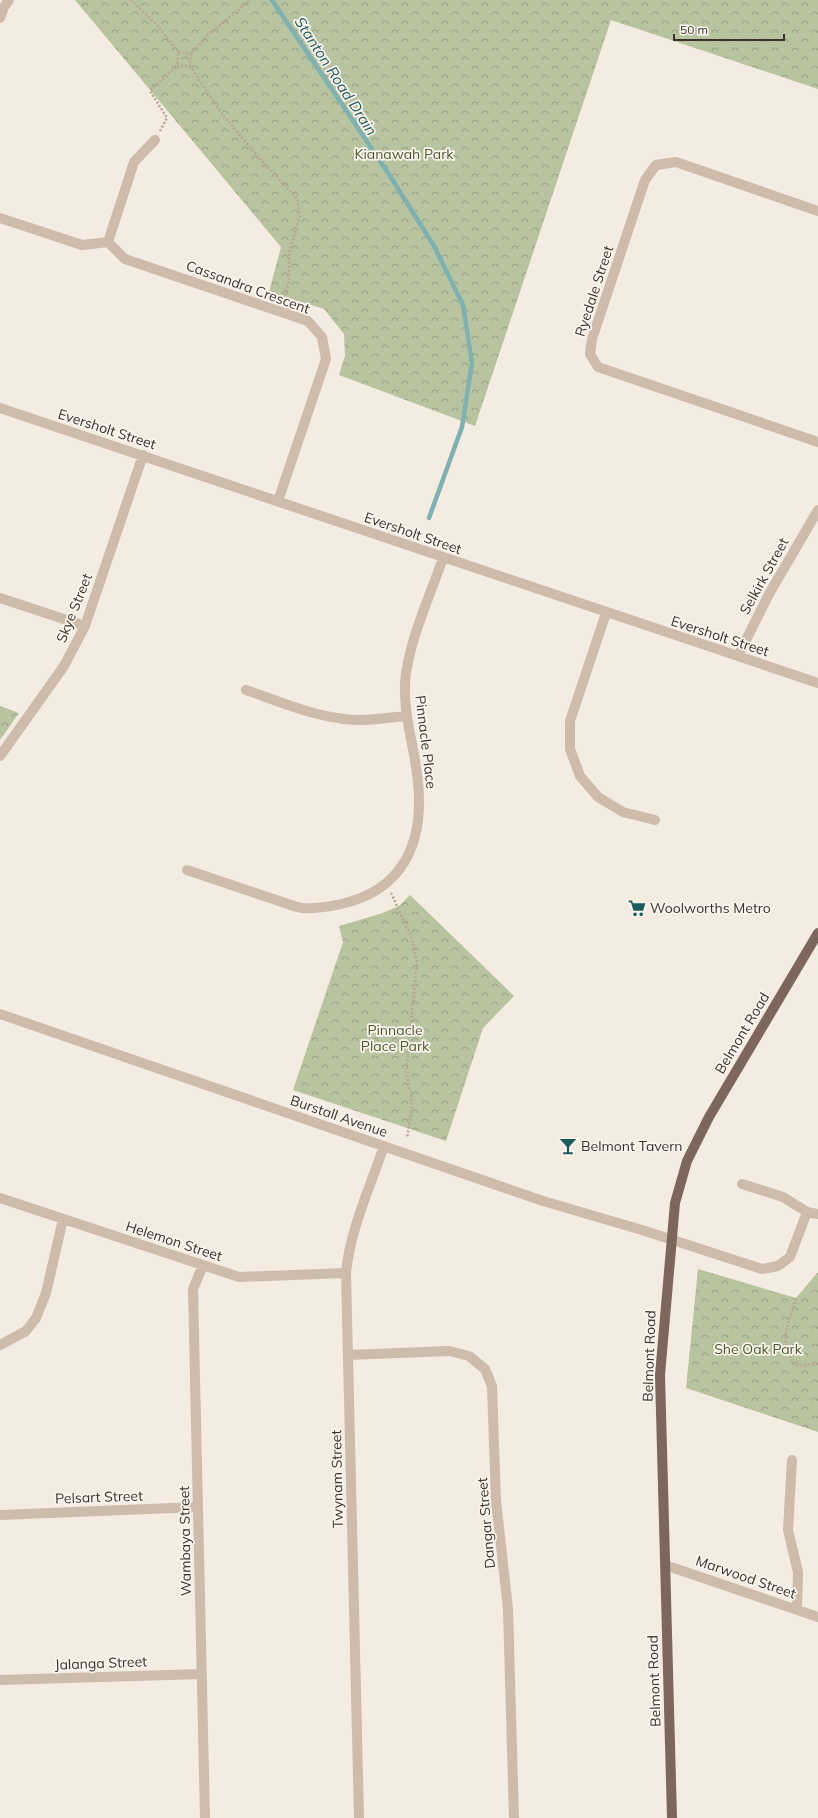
<svg xmlns="http://www.w3.org/2000/svg" width="818" height="1818" viewBox="0 0 818 1818" font-family="Mulish,sans-serif">
	<style>
		.park { fill: url(#park-crowns) }
		.lines { fill: none; stroke-linecap: round; stroke-linejoin: round }
		.stream { stroke: #7fb0b2; stroke-width: 4.5 }
		.path { stroke: #b9a596; stroke-width: 2.5; stroke-dasharray: 2 2; stroke-linecap: butt }
		.minor { stroke: #cdbbac; stroke-width: 10 }
		.major { stroke: #7d675c; stroke-width: 10 }
		.labels { text-anchor: middle; dominant-baseline: central; stroke-width: 3.5; stroke-linejoin: round; paint-order: stroke }
		.park-label { font-size: 14px; fill: #4a5a2e; stroke: #fbf5ee }
		.street-label { font-size: 14px; fill: #3b302b; stroke: #fbf5ee }
		.poi-label { font-size: 14px; fill: #3b302b; stroke: #fbf5ee; text-anchor: start }
		.water-label { font-size: 15px; font-style: italic; fill: #1f5a5e; stroke: #fbf5ee }
	</style>
	<defs>
		<pattern id="park-crowns" width="20" height="18" patternUnits="userSpaceOnUse"><rect width="20" height="18" fill="#b8c4a0"/><path d="M2 6a3 3 0 1 1 6 0M12 15a3 3 0 1 1 6 0" fill="none" stroke="#97a083"/></pattern>
	</defs>
	<rect width="100%" height="100%" fill="#f4ebe1"/>
	<path class="park" d="M75 0H818V89L611 20 475 426 339 375 345 356 344 334 324 309 269 292 281 247Z
		M0 706 19 713 0 740Z
		M410 895 514 996 483 1028 446 1141 293 1090 343 942 339 926 380 914 399 906Z
		M698 1269 796 1298 818 1272V1432L686 1388Z"/>
	<g class="lines">
		<path class="stream" d="M272 0 390 176 434 246 463 305 472 363 462 427 429 518"/>
		<path class="path" d="M131 0 157 25 178 52 177 66H190L191 54 178 52
			M191 54 209 34 251 0
			M190 66 222 114 259 158 297 198 300 215 289 253V281L283 301
			M160 131 167 118 150 91 177 66
			M391 893 412 939 417 962 406 1072 411 1094 412 1108 407 1138
			M796 1298C789 1327 777 1337 795 1366L818 1364"/>
		<path class="minor" d="M0 18 4 7 9 0
			M818 211 676 162 656 165 645 180 592 339 590 354 598 367 818 442
			M0 218 82 245 108 242 125 259 308 321 322 337 326 359 278 501
			M108 242 134 162 155 140
			M0 408 818 683
			M0 598 85 626
			M606 613 570 721V749L580 776 598 797 623 812 655 820
			M738 656 769 594 818 510
			M246 690C278 701 310 715 344 719 365 722 385 718 406 716
			M0 756 64 666 85 626 143 455
			M187 870C214 879 240 888 267 897 278 900 290 906 302 908 315 909 328 907 341 904 395 892 420 854 419 799 419 759 403 722 405 682 408 643 430 596 443 558
			M0 1014 543 1201 642 1230 762 1269 778 1266 790 1257 807 1212
			M742 1184 783 1197 807 1212 818 1214
			M0 1198 239 1277 346 1273
			M203 1265 193 1289 205 1818
			M0 1345 26 1331 36 1318 46 1293 63 1219
			M348 1355 449 1351 469 1356 485 1369 492 1386 496 1501 508 1609 514 1818
			M792 1460 788 1530 798 1572 797 1609
			M0 1515 198 1507
			M665 1565 818 1617
			M0 1680 202 1674
			M359 1818 346 1273C350 1230 370 1187 384 1146"/>
		<path class="major" d="M672 1818 660 1375 675 1203 687 1161 709 1117 818 933"/>
	</g>
	<defs>
		<g id="supermarket-bare" transform="scale(1.38)"><path d="M-6-5.5h2.5l.6 2H6L4.5 2H-2.5L-4.4-4H-6ZM-1.5 3.2a1.3 1.3 0 1 0 .1 0ZM3 3.2a1.3 1.3 0 1 0 .1 0Z" fill="#1f5a5e" stroke="#fbf5ee" stroke-width="2.5" paint-order="stroke"/></g>
		<g id="bar-bare" transform="scale(1.38)"><path d="M-6-5H6L.8 .8V4.5H3.5V6h-7V4.5H-.8V.8Z" fill="#1f5a5e" stroke="#fbf5ee" stroke-width="2.5" paint-order="stroke"/></g>
	</defs>
	<g fill-rule="evenodd">
		<use href="#supermarket-bare" x="637" y="908"/>
		<use href="#bar-bare" x="568" y="1146"/>
	</g>
	<g class="labels">
		<g class="park-label">
			<text x="404" y="154">Kianawah Park</text>
			<text x="395" y="1030">Pinnacle<tspan x="395" dy="16">Place Park</tspan></text>
			<text x="758" y="1349">She Oak Park</text>
		</g>
		<g class="street-label">
			<text transform="translate(248 287) rotate(20)">Cassandra Crescent</text>
			<text transform="translate(594 291) rotate(-72)">Ryedale Street</text>
			<text transform="translate(107 429) rotate(18)">Eversholt Street</text>
			<text transform="translate(413 533) rotate(19)">Eversholt Street</text>
			<text transform="translate(764 576) rotate(-61)">Selkirk Street</text>
			<text transform="translate(74 608) rotate(-68)">Skye Street</text>
			<text transform="translate(720 636) rotate(18)">Eversholt Street</text>
			<text transform="translate(426 742) rotate(83)">Pinnacle Place</text>
			<text transform="translate(742 1033) rotate(-59)">Belmont Road</text>
			<text transform="translate(339 1116) rotate(19)">Burstall Avenue</text>
			<text transform="translate(174 1241) rotate(18)">Helemon Street</text>
			<text transform="translate(649 1356) rotate(-88)">Belmont Road</text>
			<text transform="translate(337 1479) rotate(-91)">Twynam Street</text>
			<text transform="translate(99 1497) rotate(-2)">Pelsart Street</text>
			<text transform="translate(486 1523) rotate(-95)">Dangar Street</text>
			<text transform="translate(185 1541) rotate(-91)">Wambaya Street</text>
			<text transform="translate(746 1577) rotate(19)">Marwood Street</text>
			<text transform="translate(101 1663) rotate(-2)">Jalanga Street</text>
			<text transform="translate(654 1681) rotate(-92)">Belmont Road</text>
		</g>
		<g class="poi-label">
			<text x="650" y="908">Woolworths Metro</text>
			<text x="581" y="1146">Belmont Tavern</text>
		</g>
		<g class="water-label">
			<text transform="translate(336 76) rotate(57)">Stanton Road Drain</text>
		</g>
	</g>
	<path d="M674 34v6h110v-6" fill="none" stroke="#3b302b" stroke-width="2"/>
	<text x="680" y="34" font-size="12" fill="#3b302b" stroke="#fbf5ee" stroke-width="3" paint-order="stroke">50 m</text>
</svg>
